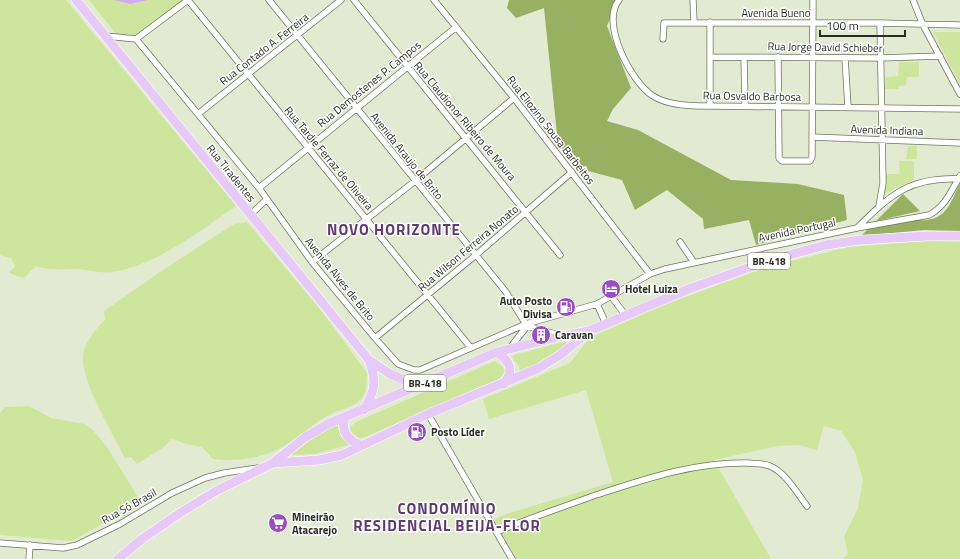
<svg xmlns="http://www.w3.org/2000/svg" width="960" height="559" viewBox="0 0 960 559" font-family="'Titillium Web',sans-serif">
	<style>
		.green { fill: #cee59e }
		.forest { fill: #98b062 }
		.water { fill: #d7aaef }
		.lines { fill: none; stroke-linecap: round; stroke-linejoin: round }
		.street-casing { stroke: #6e765f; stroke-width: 7 }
		.primary-casing { stroke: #fff; stroke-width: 10 }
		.street { stroke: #fff; stroke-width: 5.5 }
		.primary { stroke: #e8caf8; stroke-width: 9 }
		.labels { text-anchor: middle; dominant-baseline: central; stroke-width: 3; stroke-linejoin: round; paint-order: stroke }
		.shield { fill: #fff; stroke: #696c65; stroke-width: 1 }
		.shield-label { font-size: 10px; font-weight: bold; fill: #292d23 }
		.street-label { font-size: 11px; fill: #292d23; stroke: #fff }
		.poi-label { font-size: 11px; font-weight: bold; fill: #292d23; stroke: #fff; text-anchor: start }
		.district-label { font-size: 15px; font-weight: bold; letter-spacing: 1px; fill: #603b73; stroke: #fff }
	</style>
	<rect width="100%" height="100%" fill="#e2ebd1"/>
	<path class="green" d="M0 0H66L236 206C200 231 155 266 112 272 101 274 89 270 78 269 61 269 54 271 36 266L24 278 9 273 15 266 11 258 0 255Z
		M89 0H183L137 35H117Z
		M933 32H960V85Z
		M899 62H919V77H907L906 85 899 86 898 89H885L886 77 898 76Z
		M908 146H917V159H906Z
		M899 161H914V180L884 194 886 174H900Z
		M247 222 323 313 367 373C367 382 367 394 359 401 351 408 338 410 329 415 313 423 301 436 286 445 265 458 237 462 213 459L202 447 190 445 172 439 164 447 137 464 131 457 125 458C113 434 81 382 83 356 84 344 96 328 105 320L104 311 160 272 234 224Z
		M929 241 960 242V559H842L848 554 844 537 858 508 863 480 855 452 841 431 824 426 817 450 799 445 778 446 714 460 771 559H516L493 520 506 514 613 482 586 390 489 419 483 399 570 363 588 340 600 333 667 304 767 267 849 247Z
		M573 342 541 364 520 374 519 366 511 356 559 343Z
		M495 361 503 367 505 372 498 380 365 437 359 438 351 432 350 427 356 422Z
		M29 406 51 418 84 424 92 429 107 447 141 502 72 541 0 535V413L5 407Z
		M337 425 342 438 352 444 314 454 290 455 321 433Z"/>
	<path class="forest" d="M509 0H617L607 26 631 88 613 109 607 121 638 130 731 180 798 184 844 195 847 220 756 245 749 220 704 229 703 219 667 190 635 210 622 180 577 168 558 144 544 8 516 18 507 8Z
		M960 183V231L924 230 861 236 869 228 918 220C946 222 950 204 960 183Z
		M903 194 920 211 876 221Z"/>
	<path class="water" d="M114 0H148L130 4Z"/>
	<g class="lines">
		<g class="street-casing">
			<path id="street" d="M269 0 506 292 527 326 559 335
				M354 0 560 255
				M434 0 514 98 650 274
				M619 0C600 23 631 82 653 96 669 106 693 106 710 106L960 109
				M693 0 694 22
				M913 0 923 25 960 94
				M710 22V106
				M106 36 136 39 188 0 471 348
				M136 39 259 188 312 262 375 338 398 364 414 370H420L526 324 597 304 650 274 665 269 857 228 929 215C946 206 951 191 960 176
				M663 39 664 23H880L960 25
				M710 57 880 58 940 56
				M744 57 745 106
				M778 57 779 158 782 161H810L812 157 813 0
				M845 58 848 107
				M198 114 341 0
				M812 137 960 143
				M259 188 455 28
				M879 206 883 183 880 23
				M250 215 267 199
				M857 228C891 194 910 177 960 179
				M680 242 693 261
				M312 262 415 181 514 98
				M611 296 626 316
				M597 304 606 324
				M375 338 476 255 572 172
				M510 348 527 326
				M428 414 512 559
				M497 532C529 518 563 507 596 495 645 479 694 462 747 463 754 464 763 463 770 466 786 473 797 493 807 506
				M0 543 63 548 77 545 120 524 172 493 205 478 224 473 258 468
				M29 559 30 545"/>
		</g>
		<g class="primary-casing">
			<path id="primary" d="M76 0 369 360 390 374 418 386
				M497 352C511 362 514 370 504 384
				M364 410C375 390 377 382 369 360
				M345 418C340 431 348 440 360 445
				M273 463 319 460 342 455 428 414 539 368 560 355 588 332
				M118 559 142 539 180 513 216 491 273 463 304 438 328 424 497 352 562 336 589 331 686 290 770 260 826 245 860 240 927 236H960"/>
		</g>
		<use href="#street" class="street"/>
		<use href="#primary" class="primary"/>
	</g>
	<defs>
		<g id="hotel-disc" transform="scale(1)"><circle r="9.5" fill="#9a4dbe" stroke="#fff"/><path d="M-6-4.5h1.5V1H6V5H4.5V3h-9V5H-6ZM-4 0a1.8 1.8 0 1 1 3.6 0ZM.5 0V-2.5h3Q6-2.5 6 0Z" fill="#fff"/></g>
		<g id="fuel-disc" transform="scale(1)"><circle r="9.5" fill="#9a4dbe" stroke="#fff"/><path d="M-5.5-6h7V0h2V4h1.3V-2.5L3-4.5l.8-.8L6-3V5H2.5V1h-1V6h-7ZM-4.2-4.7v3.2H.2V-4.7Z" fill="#fff"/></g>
		<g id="building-disc" transform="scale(1)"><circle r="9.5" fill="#9a4dbe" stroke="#fff"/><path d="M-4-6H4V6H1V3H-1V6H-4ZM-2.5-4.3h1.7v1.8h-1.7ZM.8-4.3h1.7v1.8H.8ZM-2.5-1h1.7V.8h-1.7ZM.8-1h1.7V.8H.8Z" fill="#fff"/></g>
		<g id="supermarket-disc" transform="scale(1)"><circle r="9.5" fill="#9a4dbe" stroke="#fff"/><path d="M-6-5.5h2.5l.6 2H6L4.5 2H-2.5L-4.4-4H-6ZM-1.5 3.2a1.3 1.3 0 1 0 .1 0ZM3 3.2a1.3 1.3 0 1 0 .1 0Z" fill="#fff"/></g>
	</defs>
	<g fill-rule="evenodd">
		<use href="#hotel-disc" x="611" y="289"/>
		<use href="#fuel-disc" x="566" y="307"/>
		<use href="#building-disc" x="541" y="335"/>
		<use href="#fuel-disc" x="417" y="432"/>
		<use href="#supermarket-disc" x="278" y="523"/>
	</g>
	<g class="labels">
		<g class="shield">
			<rect x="748" y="253" width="42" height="16" rx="3"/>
			<rect x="404" y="375" width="42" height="16" rx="3"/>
		</g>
		<g class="shield-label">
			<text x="769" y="261">BR-418</text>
			<text x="425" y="383">BR-418</text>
		</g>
		<g class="street-label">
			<text x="776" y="13">Avenida Bueno</text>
			<text transform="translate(825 47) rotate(1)">Rua Jorge David Schieber</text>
			<text transform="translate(264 49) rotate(-38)">Rua Contado A. Ferreira</text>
			<text transform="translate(369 84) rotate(-39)">Rua Demostenes P. Campos</text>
			<text transform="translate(752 96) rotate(1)">Rua Osvaldo Barbosa</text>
			<text transform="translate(465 121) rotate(50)">Rua Claudionor Ribeiro de Moura</text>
			<text transform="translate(551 130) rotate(52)">Rua Eliozino Sousa Barbeitos</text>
			<text transform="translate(887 130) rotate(2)">Avenida Indiana</text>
			<text transform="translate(407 156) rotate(51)">Avenida Araujo de Brito</text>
			<text transform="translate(329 158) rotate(50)">Rua Tardie Ferraz de Oliveira</text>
			<text transform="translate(231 173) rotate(51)">Rua Tiradentes</text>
			<text transform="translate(797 230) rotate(-12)">Avenida Portugal</text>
			<text transform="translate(468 248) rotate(-40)">Rua Wilson Ferreira Nonato</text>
			<text transform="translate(340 279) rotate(51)">Avenida Alves de Brito</text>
			<text transform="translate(129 506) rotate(-29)">Rua Só Brasil</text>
		</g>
		<g class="poi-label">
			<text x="625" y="289">Hotel Luiza</text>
			<text x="552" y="301" text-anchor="end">Auto Posto<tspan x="552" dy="13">Divisa</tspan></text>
			<text x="555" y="335">Caravan</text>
			<text x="431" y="432">Posto Líder</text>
			<text x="292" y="517">Mineirão<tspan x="292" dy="13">Atacarejo</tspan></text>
		</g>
		<g class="district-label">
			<text x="394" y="229">NOVO HORIZONTE</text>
			<text x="447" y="508">CONDOMÍNIO<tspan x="447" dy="17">RESIDENCIAL BEIJA-FLOR</tspan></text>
		</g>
	</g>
	<path d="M820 30v6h85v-6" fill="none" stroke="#292d23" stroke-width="2"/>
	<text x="826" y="30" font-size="12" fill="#292d23" stroke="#ffffff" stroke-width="3" paint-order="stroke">100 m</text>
</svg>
